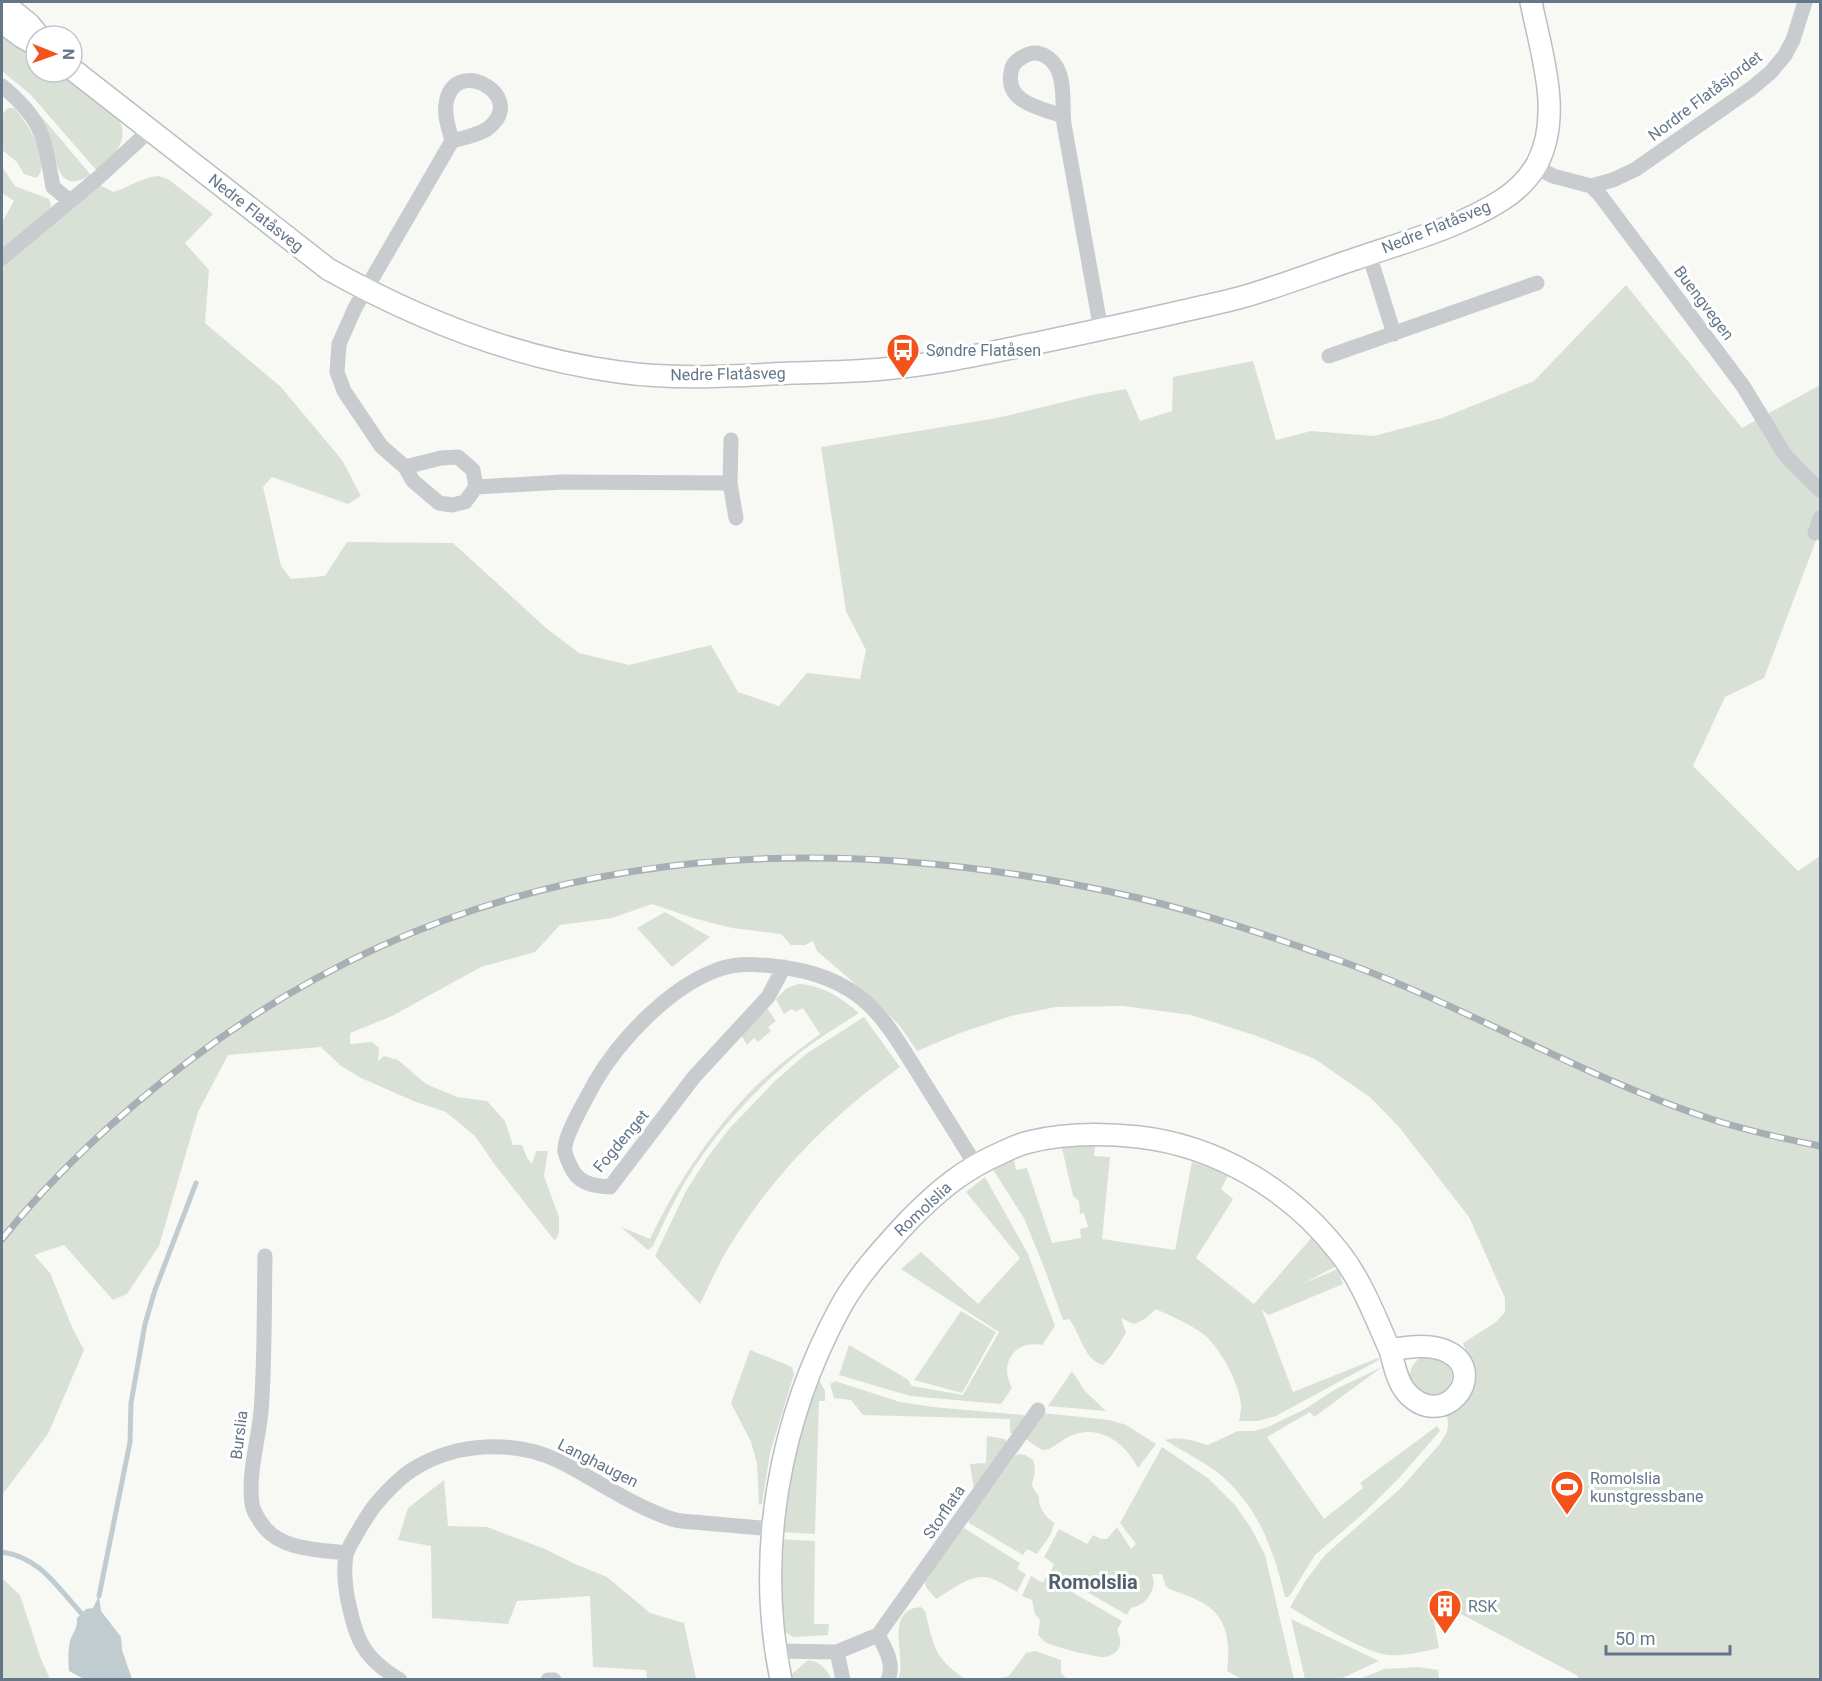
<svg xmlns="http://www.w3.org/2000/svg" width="1822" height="1681" viewBox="0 0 1822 1681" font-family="Roboto,sans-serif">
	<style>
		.green { fill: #d9e1d6 }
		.water { fill: #c1ccd1 }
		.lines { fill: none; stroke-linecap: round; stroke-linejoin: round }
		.stream { stroke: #c1ccd1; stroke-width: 5 }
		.secondary-casing { stroke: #babfc4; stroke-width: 24 }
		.street { stroke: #c8cccf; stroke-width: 15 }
		.secondary { stroke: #fff; stroke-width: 21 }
		.rail-casing { stroke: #a7aeb4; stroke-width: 7 }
		.rail { stroke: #fff; stroke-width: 4.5; stroke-dasharray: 14; stroke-linecap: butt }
		.labels { text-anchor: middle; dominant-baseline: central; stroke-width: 6; stroke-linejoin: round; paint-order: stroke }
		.street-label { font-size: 16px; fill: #647789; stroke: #fff }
		.poi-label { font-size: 16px; fill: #647789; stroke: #fff; text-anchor: start }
		.quarter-label { font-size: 20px; font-weight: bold; fill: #53616d; stroke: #fff }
	</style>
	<rect width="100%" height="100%" fill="#f8f8f5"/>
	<path class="green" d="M2 29 36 55V72H59L117 116C132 139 114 156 97 171L30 94 2 71Z
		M8 108H14C26 120 54 164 36 178L24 174 17 162 2 150V114Z
		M41 116 91 175C62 193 58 170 53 148 50 137 46 127 41 116Z
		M2 167 15 186 49 199 51 204 50 209 2 249V222L14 201 2 193Z
		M158 176 168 179 213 214 185 243 209 270 205 323 281 387 342 460 361 496 348 504 272 477 263 487 281 566 291 579 325 576 347 542 453 543 546 628 579 653 629 665 711 645 738 692 779 706 807 673 860 679 866 650 846 611 821 447 997 418 1092 395 1126 389 1140 421 1172 411 1173 377 1253 361 1276 440 1311 431 1374 436 1442 418 1534 381 1626 285 1742 428 1820 385V530L1764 678 1725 697 1693 766 1798 871 1820 856V1679H1578V1676L1429 1597 1439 1648C1422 1652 1405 1656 1388 1655 1366 1653 1310 1620 1290 1607L1306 1580 1325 1555 1401 1488 1439 1445 1447 1432 1448 1424 1447 1415 1463 1403 1472 1367 1463 1343 1496 1322 1505 1312V1298L1469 1217 1399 1127 1371 1098 1315 1059 1254 1035 1191 1015 1123 1006 1056 1007 1011 1016 960 1033 917 1051 900 1026 875 1001 817 951 813 941 805 945H791L781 934 732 928 693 918 652 904 612 918 560 925 535 952 481 967 392 1016 350 1033V1044L372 1042 379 1048 378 1061 384 1056 398 1060 426 1084 457 1097 487 1101 505 1121 513 1145H522L527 1158 532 1164 536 1151H548L544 1176 559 1217V1233L555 1241 495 1165 475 1136 446 1112 416 1102 361 1078 341 1066 321 1047 228 1055 198 1112 159 1246 127 1294 113 1300 64 1245 34 1255 50 1273 72 1327 84 1350 48 1434 2 1495V265L100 185 113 192C129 187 141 178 158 176Z
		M665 912 710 937 672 967 637 928Z
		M798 984C823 985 841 998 859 1013 841 1025 820 1037 802 1051 752 1091 705 1143 675 1200 667 1215 660 1231 653 1246L648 1250 621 1227 650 1239C676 1185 708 1136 750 1092 771 1070 796 1052 820 1034L803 1008 795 1012 792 1009 784 1014 776 999 787 988Z
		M767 1008 776 1021 768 1027 771 1031 758 1042 754 1038 747 1045 741 1035Z
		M864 1017 900 1067C833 1114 775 1173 732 1242 719 1262 710 1284 700 1304L655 1256 686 1191 707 1158 729 1129 775 1081 806 1054Z
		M1095 1145 1094 1156 1110 1157 1102 1239 1175 1250 1192 1162 1229 1174 1221 1189 1233 1199 1196 1258 1254 1304 1313 1236 1325 1250 1335 1267 1302 1284 1338 1269 1343 1284 1269 1315 1262 1310 1293 1392 1378 1358 1379 1360 1276 1416 1258 1421H1239C1240 1416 1241 1411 1241 1407 1241 1386 1219 1345 1202 1333 1188 1323 1171 1316 1156 1309L1145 1319 1134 1324 1121 1318 1126 1333 1112 1355 1103 1365C1083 1359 1081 1334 1069 1319L1063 1320 1045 1270 1024 1218 992 1168 1014 1160 1016 1170 1027 1168 1052 1243 1081 1238 1080 1229 1088 1227 1084 1213 1080 1214 1079 1201 1073 1196 1062 1148Z
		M985 1177 1028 1254 1055 1326 1042 1345C1013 1340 999 1364 1012 1388L1001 1404 910 1396 839 1375 849 1345 907 1379 912 1386 963 1395 999 1332 901 1269 921 1252 978 1304 1020 1258 966 1192Z
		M961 1311 996 1332 962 1393 914 1380Z
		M750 1350 792 1367 794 1374 770 1453 762 1504 759 1505 757 1463 751 1442 731 1403Z
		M1410 1376a21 21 0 1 1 42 0a21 21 0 1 1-42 0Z
		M1382 1367 1314 1417 1310 1412 1267 1437 1324 1519 1363 1488 1360 1483 1437 1426 1440 1431 1400 1477 1366 1511 1315 1555 1291 1594 1288 1597H1285C1273 1548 1258 1505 1217 1472 1201 1460 1182 1451 1165 1440 1180 1436 1193 1441 1208 1445L1238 1431H1254L1268 1427 1307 1408 1334 1390Z
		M1072 1371 1085 1391 1106 1411 1048 1406Z
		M818 1378 825 1391V1401H819L815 1534 780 1532 788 1465Z
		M835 1381 900 1402 933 1407 1023 1415 1025 1417 1014 1433H1010V1419L863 1415 851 1400 834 1398 830 1384Z
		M1042 1413 1110 1420 1126 1425 1156 1444 1138 1468C1125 1443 1100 1423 1070 1436 1064 1439 1051 1449 1046 1450 1040 1451 1032 1443 1026 1439Z
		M987 1436 1005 1439 1007 1443 974 1490 970 1464 986 1463Z
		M1162 1447 1209 1479 1235 1505 1251 1528 1265 1555 1294 1679H1242L1227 1671C1230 1648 1229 1622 1209 1607 1196 1597 1179 1594 1166 1587L1162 1574H1151C1158 1582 1150 1599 1141 1604 1138 1606 1134 1607 1131 1608L1127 1615 1051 1571 1054 1564 1044 1557 1059 1529 1087 1544 1093 1535 1101 1539H1107L1117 1527 1131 1549 1136 1544 1120 1523Z
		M1019 1454 1025 1455 1033 1460C1040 1481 1024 1480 1039 1496 1038 1508 1045 1516 1054 1523L1051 1534 1037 1554 1027 1549 1023 1555 969 1523V1519L1015 1456Z
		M444 1480 448 1526 487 1527 545 1549 575 1564 607 1577 650 1613 684 1623 696 1679H647L646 1670 593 1667 590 1596 517 1601 508 1624 432 1618 431 1546 398 1540 408 1508Z
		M964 1528 1020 1563 1017 1569 1026 1574 1017 1592C1008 1587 999 1581 990 1578 971 1573 952 1590 936 1599 933 1595 925 1588 925 1583 925 1576 958 1533 964 1528Z
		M779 1539 815 1541 814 1624H829L828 1635 793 1637 781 1629Z
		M1031 1576 1043 1583 1046 1577 1122 1621 1117 1630C1124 1644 1120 1654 1104 1657 1098 1658 1051 1646 1045 1642 1043 1640 1040 1637 1038 1635L1040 1620 1035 1614 1032 1600 1022 1596Z
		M2 1578 20 1595 41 1659 50 1679H2Z
		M921 1607 925 1611C934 1646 933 1657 965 1679H898C908 1659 882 1610 921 1607Z
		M1291 1619 1379 1661 1340 1679H1305Z
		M1035 1651 1061 1660V1673L1067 1679H996L1009 1676 1026 1653Z
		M808 1660C821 1662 825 1668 832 1679H793L792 1674Z
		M1418 1667 1438 1670 1439 1679H1359L1384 1669Z"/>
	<path class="water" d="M99 1596 101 1611 121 1637 122 1650 132 1679H84L69 1671C68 1660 68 1651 70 1641 73 1632 78 1628 77 1618L86 1609 93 1608Z"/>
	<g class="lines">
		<path class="stream" d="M2 1552C41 1558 56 1586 82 1614
			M99 1596 130 1442 131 1403 145 1324 155 1290 196 1183"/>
		<g class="secondary-casing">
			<path id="secondary" d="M2 2 29 24 39 36
				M2 22 22 37 36 45
				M72 69 328 269C419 320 515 358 619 372 675 380 735 376 792 373 825 372 859 372 893 368 943 363 992 352 1042 342 1089 332 1136 322 1183 311 1204 306 1225 302 1246 296 1283 285 1319 271 1355 259 1404 242 1458 228 1502 200 1516 191 1529 178 1537 164 1563 115 1541 52 1531 2
				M781 1680C755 1553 779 1419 841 1306 859 1274 885 1246 910 1219 940 1189 964 1169 1003 1152 1011 1148 1020 1144 1029 1142 1065 1133 1102 1133 1139 1137 1217 1146 1291 1190 1339 1252 1362 1281 1375 1317 1390 1350 1409 1347 1432 1343 1450 1353 1488 1375 1443 1432 1407 1393 1397 1382 1394 1364 1390 1350"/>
		</g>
		<path class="street" d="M2 86C43 120 44 136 53 187L70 201
			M1063 116C1041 108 1005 103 1011 72 1012 62 1021 57 1029 54 1041 50 1053 59 1058 70 1065 85 1062 107 1064 124 1076 193 1089 261 1101 330
			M1536 167 1553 176 1591 186 1600 195 1743 386 1785 455 1820 490
			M1591 186 1613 180 1636 169 1752 88 1771 72 1785 55 1793 40 1805 2
			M1369 254 1394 334
			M2 258 98 178 150 130
			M1329 356 1537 283
			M405 467 441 458 458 457 473 470 476 487 465 502 452 505 439 503 413 481 405 467 381 446 344 391 337 372 339 344 355 308 452 141C463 138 478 135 487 129 531 97 453 53 446 104 444 116 449 129 452 141
			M730 483 736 518
			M476 487 563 482 730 483 731 440
			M1815 533 1820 518
			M784 967 768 997 694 1077 610 1187C592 1186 577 1183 570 1165 568 1161 566 1156 565 1152 562 1138 588 1096 595 1082 620 1039 670 987 717 970 740 961 769 965 793 969 822 974 853 987 873 1009 890 1026 902 1048 915 1068 935 1100 955 1132 975 1164
			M265 1256C264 1308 265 1360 261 1412 258 1442 248 1473 252 1504 253 1511 260 1522 265 1528 283 1550 320 1550 346 1553
			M878 1635C885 1648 895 1664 888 1680
			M775 1651 837 1652 878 1635 1038 1410
			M837 1652 843 1680
			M400 1680C361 1657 356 1638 347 1596 345 1584 344 1567 346 1555 348 1547 369 1512 376 1504 387 1491 400 1477 415 1468 458 1442 515 1440 559 1461 597 1480 632 1506 672 1519 682 1522 694 1522 704 1523 726 1525 749 1527 772 1529
			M548 1680H554"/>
		<use href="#secondary" class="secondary"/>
		<g class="rail-casing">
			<path id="rail" d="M2 1239C56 1172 120 1113 189 1061 472 846 801 820 1138 898 1206 914 1272 937 1338 960 1466 1006 1584 1078 1714 1120 1749 1131 1785 1139 1820 1146"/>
		</g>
		<use href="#rail" class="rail"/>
	</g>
	<defs>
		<g id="bus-pin" transform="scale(1.725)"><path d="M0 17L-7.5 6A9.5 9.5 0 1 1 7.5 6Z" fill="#f3531a" stroke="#fff"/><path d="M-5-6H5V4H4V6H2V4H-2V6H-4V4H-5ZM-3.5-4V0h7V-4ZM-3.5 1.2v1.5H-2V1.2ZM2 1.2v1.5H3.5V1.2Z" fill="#fff"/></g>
		<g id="stadium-pin" transform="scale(1.725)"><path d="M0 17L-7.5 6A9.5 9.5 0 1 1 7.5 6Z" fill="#f3531a" stroke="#fff"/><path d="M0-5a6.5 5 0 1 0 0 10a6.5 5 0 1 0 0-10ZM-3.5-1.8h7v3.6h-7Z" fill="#fff"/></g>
		<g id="building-pin" transform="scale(1.725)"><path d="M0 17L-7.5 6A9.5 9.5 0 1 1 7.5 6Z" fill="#f3531a" stroke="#fff"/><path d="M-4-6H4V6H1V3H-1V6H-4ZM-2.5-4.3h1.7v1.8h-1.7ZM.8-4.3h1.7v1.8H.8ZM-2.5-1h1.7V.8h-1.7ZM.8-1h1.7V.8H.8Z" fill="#fff"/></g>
	</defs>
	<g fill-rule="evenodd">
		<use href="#bus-pin" x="903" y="350"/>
		<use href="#stadium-pin" x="1567" y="1487"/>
		<use href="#building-pin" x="1445" y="1606"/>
	</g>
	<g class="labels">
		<g class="street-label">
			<text transform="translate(1705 96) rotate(-37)">Nordre Flatåsjordet</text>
			<text transform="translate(256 213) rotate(38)">Nedre Flatåsveg</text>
			<text transform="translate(1436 227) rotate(-22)">Nedre Flatåsveg</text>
			<text transform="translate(1704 303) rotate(53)">Buengvegen</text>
			<text transform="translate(728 374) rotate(-1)">Nedre Flatåsveg</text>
			<text transform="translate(621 1141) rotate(-50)">Fogdenget</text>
			<text transform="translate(923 1209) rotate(-43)">Romolslia</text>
			<text transform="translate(239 1435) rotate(-83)">Burslia</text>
			<text transform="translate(598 1463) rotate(27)">Langhaugen</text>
			<text transform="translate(944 1512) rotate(-56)">Storflata</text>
		</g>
		<g class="poi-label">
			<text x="926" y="350">Søndre Flatåsen</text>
			<text x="1590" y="1478">Romolslia<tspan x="1590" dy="18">kunstgressbane</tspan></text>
			<text x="1468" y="1606">RSK</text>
		</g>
		<g class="quarter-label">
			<text x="1093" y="1582">Romolslia</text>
		</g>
	</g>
	<rect width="1822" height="1681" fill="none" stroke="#647789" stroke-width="6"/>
	<g transform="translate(54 54) rotate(91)"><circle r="28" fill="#ffffff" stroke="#c1c9d0" stroke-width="1.5"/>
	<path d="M0-4.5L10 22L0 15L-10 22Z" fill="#f3531a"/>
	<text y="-9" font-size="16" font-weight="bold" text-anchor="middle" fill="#647789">N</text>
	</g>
	<path d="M1606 1645v9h124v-9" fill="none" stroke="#647789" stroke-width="3"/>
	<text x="1615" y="1645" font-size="18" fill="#647789" stroke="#ffffff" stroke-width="4.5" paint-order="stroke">50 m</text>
</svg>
